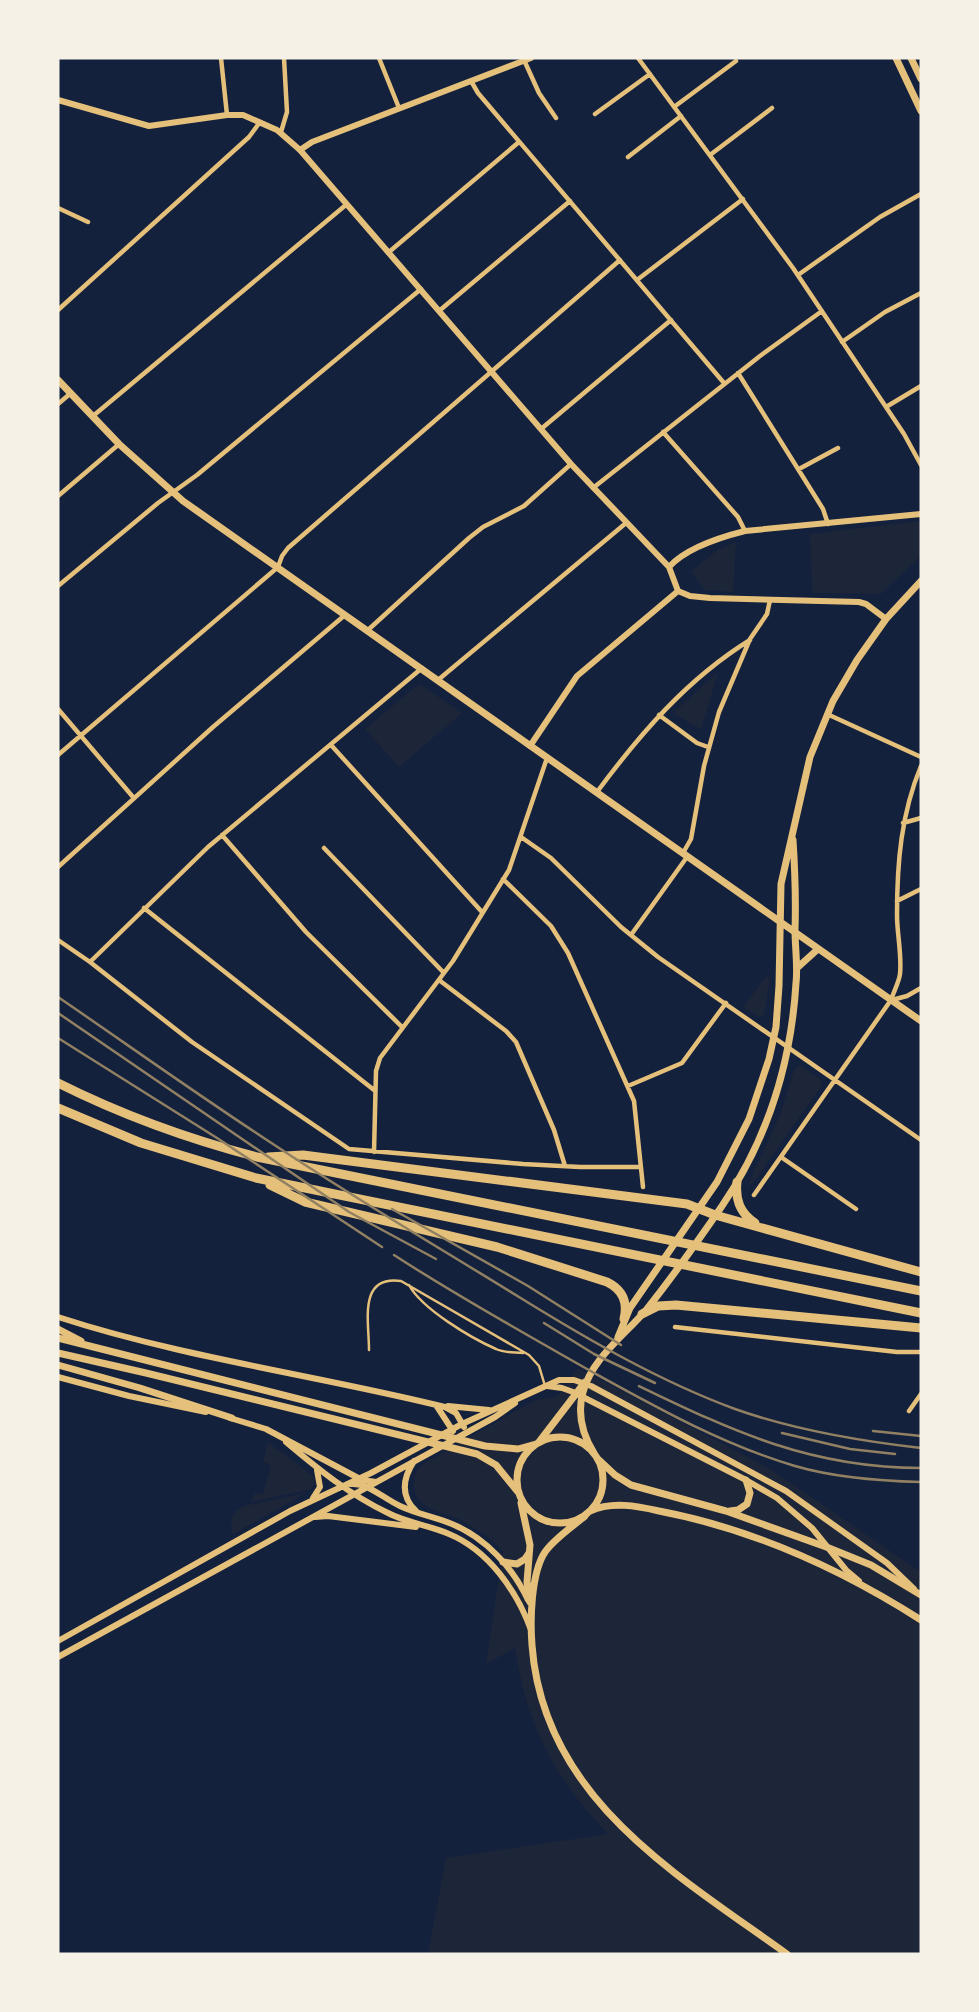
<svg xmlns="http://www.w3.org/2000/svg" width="979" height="2012" viewBox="0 0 979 2012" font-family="'PT Sans',sans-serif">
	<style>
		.green { fill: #1d2539 }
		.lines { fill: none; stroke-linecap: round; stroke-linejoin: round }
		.service { stroke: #e5c07b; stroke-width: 2.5 }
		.minor { stroke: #e5c07b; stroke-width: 4.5 }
		.tertiary { stroke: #e5c07b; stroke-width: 6 }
		.secondary { stroke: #e5c07b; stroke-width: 6 }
		.primary { stroke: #e5c07b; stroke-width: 7 }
		.motorway { stroke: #e5c07b; stroke-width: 9 }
		.rail { stroke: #918062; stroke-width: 2.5 }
	</style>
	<rect width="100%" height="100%" fill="#14213d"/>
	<path class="green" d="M921 521V556L881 594 812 593 810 534Z
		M736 542 733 592 705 590 691 572 716 551Z
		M718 672 701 730 673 713Z
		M419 684 462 713 399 767 365 729Z
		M766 976 770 978 764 1015 759 1017 743 1007Z
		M800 1065 821 1080 822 1085 756 1179 746 1189 780 1115 794 1070Z
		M578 1368 767 1467 921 1572V1954H428L446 1858 608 1834C554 1778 527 1725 515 1648L486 1664 503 1551C491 1539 478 1529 463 1521 444 1511 413 1511 414 1484 414 1475 417 1470 423 1464L534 1401 558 1396Z
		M268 1442 314 1477 315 1482 311 1489 251 1502 255 1493 263 1494 271 1465 263 1462Z
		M306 1493 233 1534 232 1533 231 1518 237 1510 244 1506Z"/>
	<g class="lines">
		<path class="service" d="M409 1285C422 1309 471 1338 496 1349 504 1353 514 1352 523 1353
			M369 1350C369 1321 358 1275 401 1281L529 1355 539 1366 545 1386"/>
		<path class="minor" d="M221 58 227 115
			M379 58 399 108
			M638 58 793 268 904 434 921 465
			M524 60 539 93 556 118
			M471 81 478 93 724 383
			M674 107 736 61
			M595 114 650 74
			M281 132 287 112 284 58
			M710 155 772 108
			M628 157 681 116
			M58 208 88 222
			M389 252 519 142
			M798 275 880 217 921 194
			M637 280 743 199
			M58 310 249 137 260 122
			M439 311 570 201
			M842 342 885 312 921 293
			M738 373 823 509 828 524
			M58 404 71 393
			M886 407 921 386
			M93 416 347 204
			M541 429 671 320
			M663 432 738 517 745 531
			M799 469 838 448
			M593 488 760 356 822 311
			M58 496 118 445
			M58 586 158 503 197 475 421 289
			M368 630 469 538 483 527 524 506 571 464
			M438 680 626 523
			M58 709 133 797
			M827 714 921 757
			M659 715 697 743 708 747
			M331 745 482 912
			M58 755 264 579 278 567 282 556 288 548 620 260
			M597 792C640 734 687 679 750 640
			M903 823 921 818
			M222 835 306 932 402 1027
			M521 837 551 858 621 927 658 957 921 1140
			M324 848 444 973
			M683 853 691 839 704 766 719 712 750 639 767 614 770 600
			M58 867 213 727 345 615
			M503 879 551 926 568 953 634 1101 643 1187
			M897 901 921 889
			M144 908 374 1090
			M631 935 687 857
			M58 940 90 962 192 1042 349 1149 523 1164 580 1167H640
			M90 962 208 847 422 668
			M439 980 506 1031 516 1042 554 1130 565 1166
			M892 1000 907 996 921 988
			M628 1086 682 1063 726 1003
			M374 1152 376 1071 380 1058 453 961 509 870 547 758
			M781 1157 856 1209
			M754 1195 891 1000C894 991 899 982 900 974 902 955 897 934 897 915 897 863 901 814 921 766
			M675 1327 897 1352H921
			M909 1411 921 1394"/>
		<path class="tertiary" d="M300 150 571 464 669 567 678 591
			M669 567C686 548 721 537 745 531L921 514
			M678 591 690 596 710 598 859 602 866 604 886 619
			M530 746 577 676 678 591
			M58 1317C184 1358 316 1375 445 1407L456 1413 464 1427
			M58 1377 129 1396 206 1412
			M547 1386 562 1388 573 1392 746 1480 777 1498 812 1528 846 1570 859 1581
			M436 1405 453 1431
			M448 1406 489 1410
			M230 1418 266 1429 362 1480 376 1482
			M286 1442C318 1469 350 1495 388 1513 407 1523 429 1525 449 1534 488 1550 517 1591 531 1630
			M414 1461C403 1478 400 1496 416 1511
			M351 1484C369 1483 384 1499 400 1506 417 1514 435 1517 452 1524 486 1538 513 1568 528 1600
			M313 1498 320 1487 317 1470
			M315 1517 328 1516 416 1527
			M58 1641 290 1511 371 1473 462 1424 559 1380H574L591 1386 786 1491 887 1563 914 1589
			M58 1657 495 1417 515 1403"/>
		<path class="secondary" d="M58 100 149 126 227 115H243L277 130 300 150 312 142 531 58"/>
		<path class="primary" d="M896 58 921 111
			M911 58 921 79
			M58 380 119 444 183 501 921 1021
			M797 968 818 949
			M58 1329 81 1341
			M618 1337 630 1308 717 1182 749 1119 769 1059 776 1027 779 986 781 884 810 757 833 701 857 660 886 619 921 581
			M58 1338 485 1446 518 1449 536 1444
			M58 1353 146 1373 477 1454 496 1465 518 1492
			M58 1365 140 1388 232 1418
			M517 1480a43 43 0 1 1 86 0a43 43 0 1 1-86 0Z
			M539 1442 585 1382
			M594 1453C582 1434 577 1414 583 1392 592 1358 625 1335 647 1309 673 1276 698 1241 722 1206 767 1140 791 1064 796 983 798 966 795 948 795 930 796 900 795 871 793 840
			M598 1459 615 1475 631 1485 726 1511 829 1548 871 1565 921 1595
			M521 1503 530 1545 527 1582 530 1602
			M590 1511C612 1501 637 1506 659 1511 753 1529 841 1569 921 1620
			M730 1511 738 1510 747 1504 750 1493 746 1480
			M585 1516C572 1527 555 1538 545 1552 531 1573 530 1620 532 1645 543 1798 676 1874 787 1954
			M503 1562 517 1564 525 1559 529 1553"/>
		<path class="motorway" d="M58 1083C122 1115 188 1139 257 1157L921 1291
			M58 1108 141 1143 256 1178 921 1313
			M268 1157 303 1155 687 1204 715 1215 921 1272
			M737 1182C735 1200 740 1213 755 1223
			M270 1185 305 1202 497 1247 607 1282C623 1290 628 1302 624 1319
			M642 1314 658 1306 676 1305 921 1328"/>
		<path class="rail" d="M58 997C131 1047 202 1098 276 1146 356 1199 438 1247 519 1297 587 1339 659 1381 735 1409 794 1430 859 1441 921 1448
			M58 1013 349 1212 436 1259
			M58 1038 217 1138 382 1247
			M392 1209 528 1286 621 1345
			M394 1255C457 1296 522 1332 587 1369 654 1406 721 1444 795 1466 836 1478 879 1481 921 1482
			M544 1323 594 1354 655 1383
			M639 1386C734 1432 812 1468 921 1468
			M873 1431 921 1436
			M782 1433 850 1449 895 1454"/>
	</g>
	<rect width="979" height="2012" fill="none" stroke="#f6f1e7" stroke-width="119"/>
</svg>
